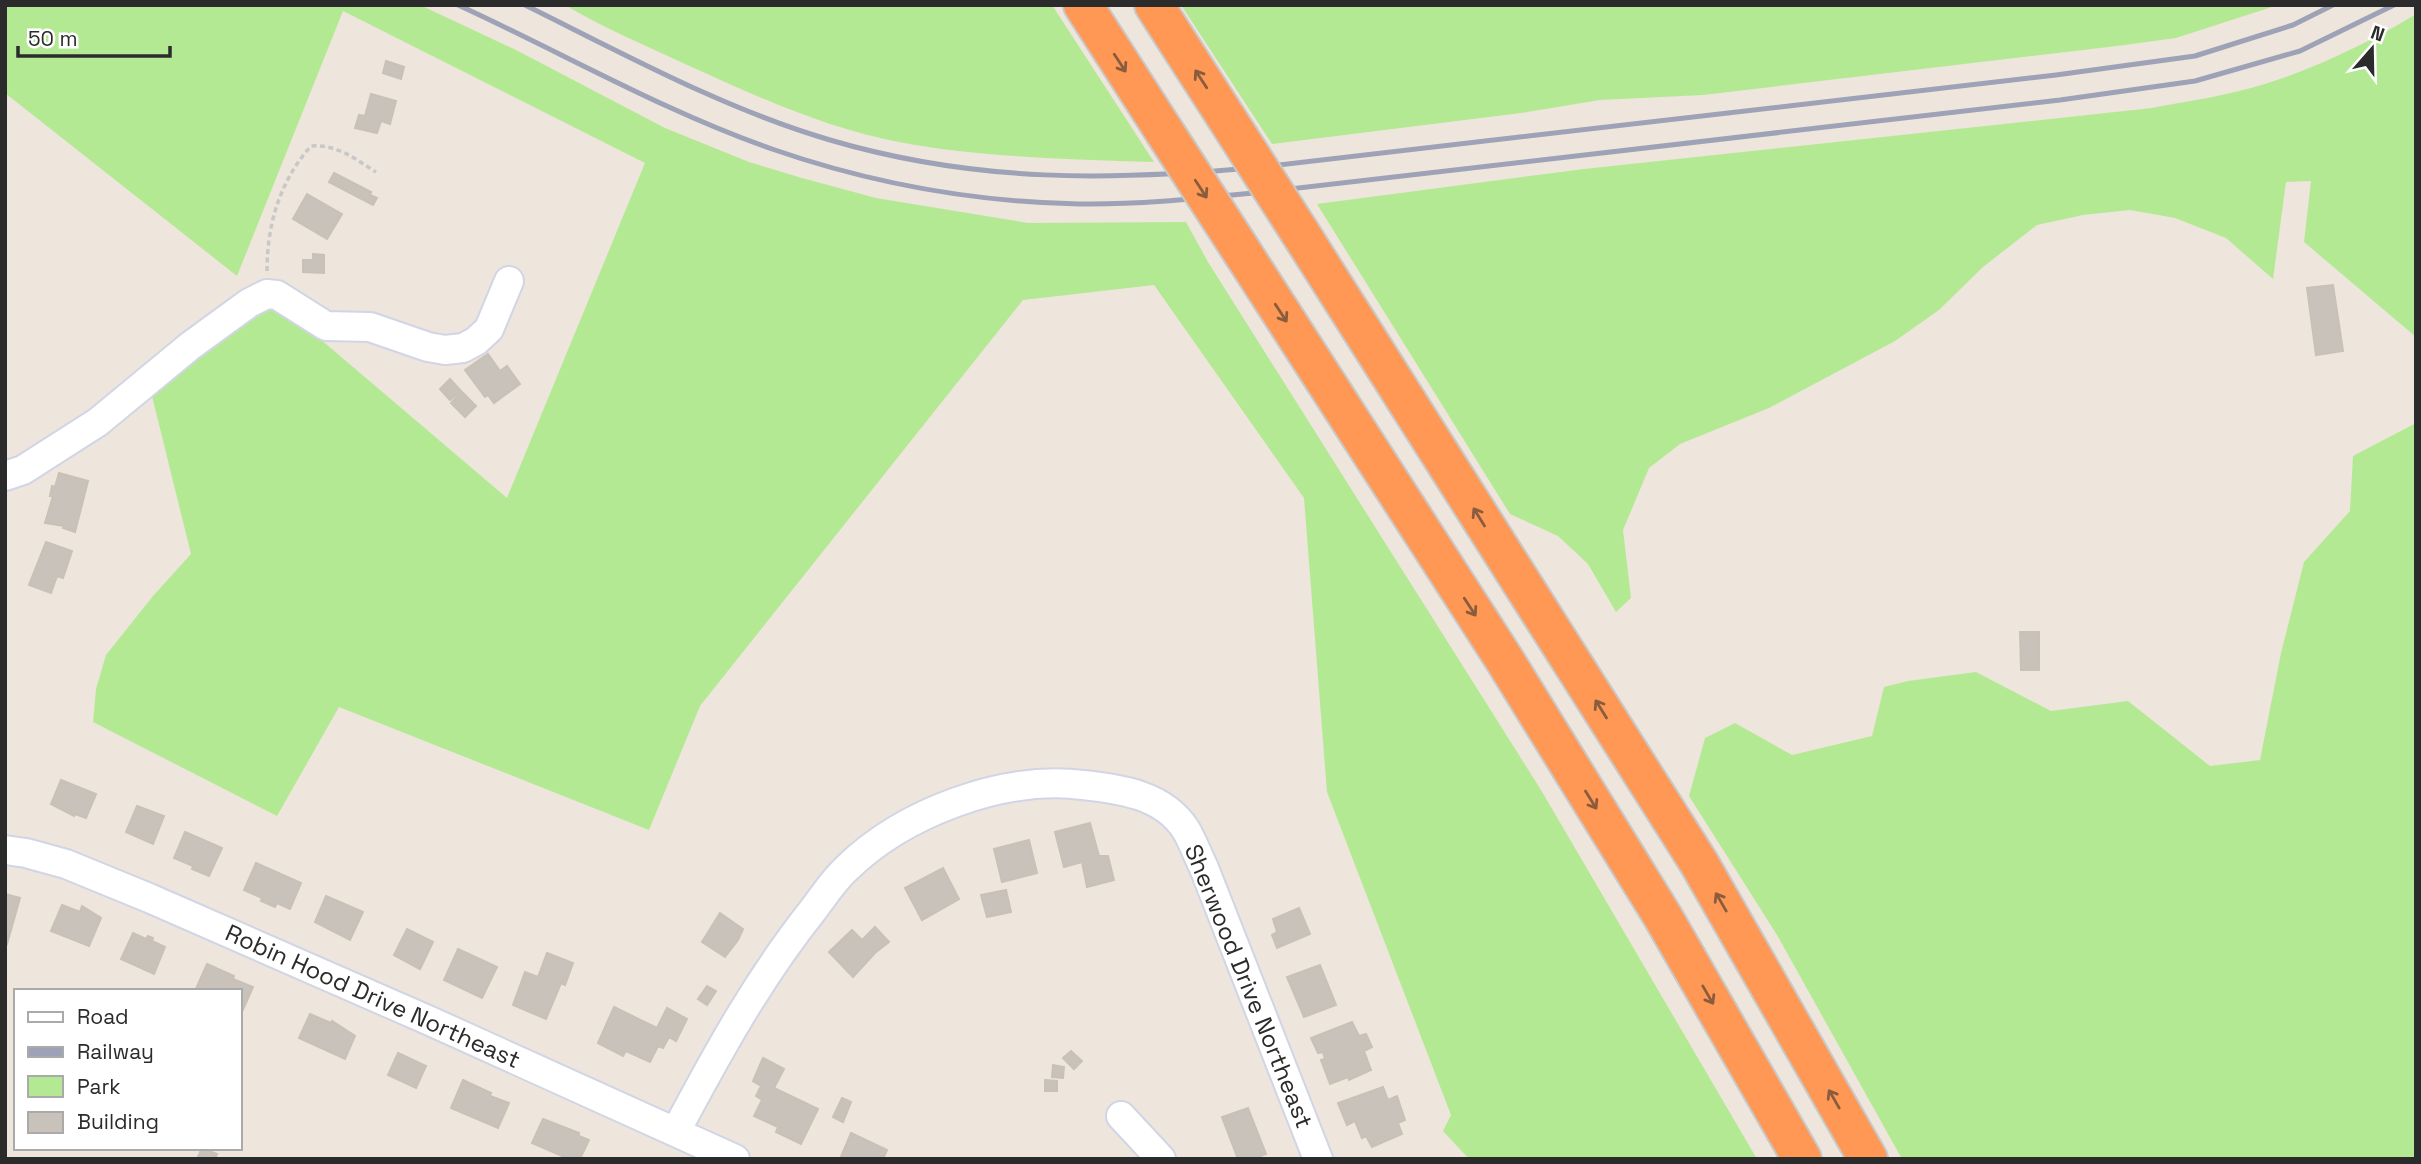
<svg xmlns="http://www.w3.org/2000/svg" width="2421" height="1164" viewBox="0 0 2421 1164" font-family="'Space Grotesk',sans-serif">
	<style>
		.green { fill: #b4e994 }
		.building { fill: #c9c2bb; stroke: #c9c1b5; stroke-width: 2 }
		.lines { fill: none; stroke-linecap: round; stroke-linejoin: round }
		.minor-casing { stroke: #d1d5e5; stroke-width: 32 }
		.highway-casing { stroke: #c8c8c8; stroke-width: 42 }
		.path { stroke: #c8c8c8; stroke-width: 3.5; stroke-dasharray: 5 3.5; stroke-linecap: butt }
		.minor { stroke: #fff; stroke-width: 28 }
		.highway { stroke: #ff9855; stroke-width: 38 }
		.rail { stroke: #9ea2b7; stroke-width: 5 }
		.highway-bridge-casing { stroke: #c8c8c8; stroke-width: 42; stroke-linecap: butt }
		.highway-bridge { stroke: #ff9855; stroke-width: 38 }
		.oneway { stroke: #8a5c3e }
		.labels { text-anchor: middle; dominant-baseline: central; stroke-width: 6; stroke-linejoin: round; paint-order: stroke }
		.street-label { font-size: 24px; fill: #2b2b2b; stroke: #fff }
	</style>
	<rect width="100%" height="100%" fill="#eee5dc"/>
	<path class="green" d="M5 5H420L516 50 665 128 749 162 802 178 876 198 1028 223 1186 222 1208 262 1541 790 1757 1159H1469L1443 1131 1451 1115 1327 792 1304 498 1154 285 1023 300 700 706 649 830 339 707 277 816 93 722 96 689 106 655 153 596 191 554 151 392 259 306 279 304 507 498 645 163 343 11 237 276 5 93Z
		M565 5H1052L1154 162C1069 159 983 158 899 142 824 128 754 95 685 64 645 45 603 28 565 5Z
		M1181 5H2278L2176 38 2117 46 1703 95 1600 100 1521 113 1272 144Z
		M2416 14V337L2304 242 2311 181 2286 182 2273 279 2226 238 2175 218 2130 210 2083 215 2037 225 1983 267 1939 310 1895 341 1769 408 1680 444 1649 468 1623 530 1631 598 1616 612 1588 564 1558 536 1510 514 1317 204 1584 169 2152 108C2182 102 2213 98 2243 90 2297 77 2368 44 2416 14Z
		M2416 423V1159H1902L1777 935 1689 796 1705 738 1735 723 1792 755 1872 736 1884 687 1908 681 1976 672 2051 711 2128 701 2210 766 2260 760 2281 653 2304 562 2350 511 2353 456Z"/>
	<path class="building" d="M386 61 404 67 401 79 383 73Z
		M371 94 396 101 390 124 381 121 377 133 355 128 359 115 365 116Z
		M334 173 371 192 370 195 377 198 373 205 329 182Z
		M307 194 342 214 327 239 293 219Z
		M313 254 324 255V273L303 272V260H313Z
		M2333 285 2343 351 2316 355 2307 288Z
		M488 354 500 371 507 366 520 384 494 403 488 395 485 397 465 370Z
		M450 379 461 391 450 400 440 389Z
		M462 392 476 406 465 417 451 403Z
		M59 473 88 481 75 532 63 528 64 526 45 523 53 496H50L52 486 55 487Z
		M46 542 72 551 63 578 57 576 51 593 29 585Z
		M2020 632H2039V670H2021Z
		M61 780 96 794 86 818 75 814 74 816 51 804Z
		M137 806 164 816 153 844 126 832Z
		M1090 823 1099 856H1108L1114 880 1087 887 1082 862 1064 867 1055 832Z
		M185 832 222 848 209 876 192 869 193 866 174 858Z
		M1029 840 1037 873 1002 882 994 849Z
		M256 863 301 883 290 909 277 903 275 907 261 901 262 898 244 890Z
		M943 868 959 899 922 920 905 888Z
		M1006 890 1011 912 987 917 981 895Z
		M5 894 20 898 7 944 5 943Z
		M326 896 363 912 350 940 315 922Z
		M62 905 80 912 82 906 101 918 89 946 51 931Z
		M1299 908 1310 934 1277 948 1272 935 1277 932 1273 919Z
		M720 913 743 929 738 940 725 957 702 942Z
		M875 927 889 942 875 953 862 940Z
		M407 929 433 942 420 969 394 955Z
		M852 930 875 953 853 977 829 952Z
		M133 933 146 939 148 936 153 938 152 941 165 947 154 974 121 959Z
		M458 949 497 967 482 998 444 980Z
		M547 953 573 963 565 985 561 983 546 1019 513 1005 525 972 538 977Z
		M207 964 234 976 233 979 253 987 242 1012 240 1011V991H195Z
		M1320 965 1336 1005 1304 1017 1287 977Z
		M707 986 716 991 707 1005 698 999Z
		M614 1007 657 1028 667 1008 687 1019 676 1041 669 1037 663 1048 658 1046 650 1062 626 1051 623 1056 598 1043Z
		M310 1014 331 1023 332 1021 355 1036 345 1059 299 1038Z
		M1352 1022 1359 1036 1366 1034 1372 1047 1364 1051 1371 1070 1349 1080 1348 1077 1330 1084 1321 1060 1325 1059 1323 1052 1318 1053 1311 1038Z
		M1071 1051 1082 1061 1074 1069 1063 1058Z
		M398 1053 426 1066 416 1088 388 1075Z
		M763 1058 784 1069 774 1088 818 1109 801 1144 776 1132 778 1127 754 1116 762 1100 756 1096 761 1086 753 1081Z
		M1053 1065 1064 1067 1063 1078 1052 1077Z
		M463 1080 491 1093 490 1096 509 1103 498 1128 451 1108Z
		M1045 1080 1057 1081V1091H1045Z
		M1383 1087 1388 1100 1397 1096 1405 1120 1398 1123 1402 1134 1372 1147 1366 1136 1362 1138 1355 1121 1347 1125 1338 1103Z
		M842 1098 851 1102 843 1122 833 1117Z
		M1248 1108 1266 1154 1253 1159H1238L1222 1117Z
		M543 1119 579 1133V1136L589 1140 580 1159H569L532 1143Z
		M851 1133 887 1150 883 1159H840Z
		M202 1148 217 1154 215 1159H197Z"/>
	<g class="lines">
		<g class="minor-casing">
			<path id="minor" d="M5 476 23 470 98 422 190 346 249 303 267 294 277 295 326 326 370 327 428 347 445 350 463 348 476 341 489 329 509 281
				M5 850 26 853 66 864 149 898 430 1021 735 1159
				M1121 1116 1161 1159
				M676 1131C717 1054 758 979 813 910 823 897 833 881 846 869 903 813 1003 775 1083 785 1121 789 1164 795 1186 830 1193 842 1198 856 1204 868L1318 1159"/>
		</g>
		<g class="highway-casing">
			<path id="highway" d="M1083 5 1164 131
				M1154 5 1238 136
				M1299 231 1699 863 1868 1159
				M1244 255 1504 659 1663 917 1802 1159"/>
		</g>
		<path class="path" d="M267 271C267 224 280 181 311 146 337 144 355 159 376 172"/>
		<use href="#minor" class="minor"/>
		<use href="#highway" class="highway"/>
		<path class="rail" d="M458 5C563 53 663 111 772 149 870 183 974 202 1079 204 1141 205 1203 198 1264 192L2060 100 2195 81 2300 51 2394 5
			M525 5C624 54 724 109 830 140 976 183 1112 181 1261 167L2056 75 2195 56 2293 25 2333 5"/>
		<g class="highway-bridge-casing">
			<path id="highway-bridge" d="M1164 131 1244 255
				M1238 136 1299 231"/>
		</g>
		<use href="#highway-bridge" class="highway-bridge"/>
	</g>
	<defs><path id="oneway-shaft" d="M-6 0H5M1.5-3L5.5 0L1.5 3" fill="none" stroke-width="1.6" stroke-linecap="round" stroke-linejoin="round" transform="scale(1.75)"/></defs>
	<g class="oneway">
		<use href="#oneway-shaft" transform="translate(1120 63) rotate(57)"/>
		<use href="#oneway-shaft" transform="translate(1201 79) rotate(-123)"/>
		<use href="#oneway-shaft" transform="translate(1201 189) rotate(57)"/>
		<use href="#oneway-shaft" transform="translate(1281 313) rotate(57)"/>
		<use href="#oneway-shaft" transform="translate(1479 517) rotate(-122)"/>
		<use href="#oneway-shaft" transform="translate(1470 607) rotate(57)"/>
		<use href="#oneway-shaft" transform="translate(1601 709) rotate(-122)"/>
		<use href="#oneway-shaft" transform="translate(1591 800) rotate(58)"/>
		<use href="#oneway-shaft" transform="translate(1721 902) rotate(-120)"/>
		<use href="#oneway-shaft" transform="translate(1708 995) rotate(60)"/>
		<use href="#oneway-shaft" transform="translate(1834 1099) rotate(-120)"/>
	</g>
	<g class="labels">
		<g class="street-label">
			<text transform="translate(1249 986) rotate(68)">Sherwood Drive Northeast</text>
			<text transform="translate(373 996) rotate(24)">Robin Hood Drive Northeast</text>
		</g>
	</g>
	<rect width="2421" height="1164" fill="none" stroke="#2b2b2b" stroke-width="14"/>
	<rect x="14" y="989" width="228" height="161" fill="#ffffff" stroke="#aaaaaa" stroke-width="2"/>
	<rect x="28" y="1012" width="35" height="10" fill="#ffffff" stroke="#aaaaaa" stroke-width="2"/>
	<text x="77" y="1024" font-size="21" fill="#2b2b2b">Road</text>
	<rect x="28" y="1047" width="35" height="10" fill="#9ea2b7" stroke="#aaaaaa" stroke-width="2"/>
	<text x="77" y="1059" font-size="21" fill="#2b2b2b">Railway</text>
	<rect x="28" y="1076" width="35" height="21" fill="#b4e994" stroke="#aaaaaa" stroke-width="2"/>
	<text x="77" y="1094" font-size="21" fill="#2b2b2b">Park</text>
	<rect x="28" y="1112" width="35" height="21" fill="#c9c2bb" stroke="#aaaaaa" stroke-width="2"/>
	<text x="77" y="1129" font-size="21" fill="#2b2b2b">Building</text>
	<g transform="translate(2372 49) rotate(20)" stroke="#ffffff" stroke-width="5" paint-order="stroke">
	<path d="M0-5L12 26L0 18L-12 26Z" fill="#2b2b2b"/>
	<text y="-10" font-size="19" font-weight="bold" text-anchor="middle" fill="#2b2b2b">N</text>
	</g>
	<path d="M18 46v10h152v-10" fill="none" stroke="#2b2b2b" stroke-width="3.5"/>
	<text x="28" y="46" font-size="21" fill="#2b2b2b" stroke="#ffffff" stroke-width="5" paint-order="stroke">50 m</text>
</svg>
